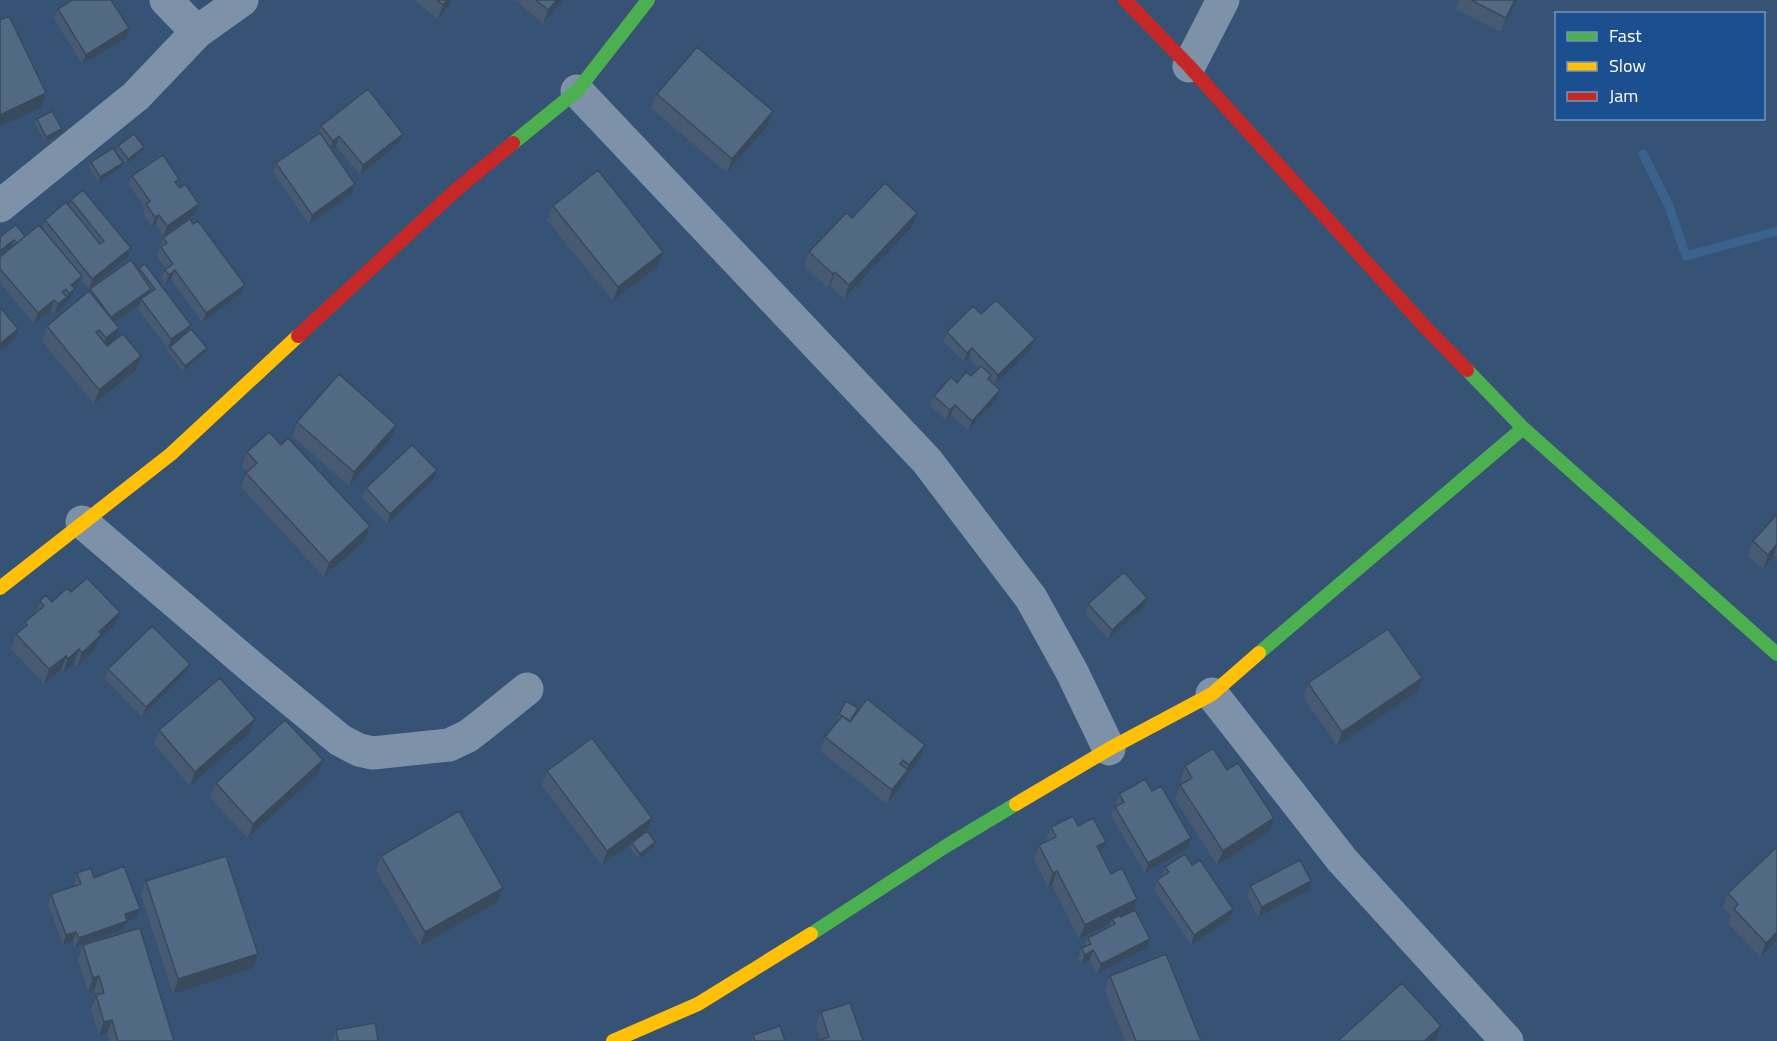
<svg xmlns="http://www.w3.org/2000/svg" width="1777" height="1041" viewBox="0 0 1777 1041" font-family="'Titillium Web',sans-serif">
	<style>
		.lines { fill: none; stroke-linecap: round; stroke-linejoin: round }
		.stream { stroke: #3b618d; stroke-width: 9 }
		.street { stroke: #7d92a8; stroke-width: 33 }
		.fast { stroke: #4caf50; stroke-width: 14 }
		.slow { stroke: #ffc107; stroke-width: 14 }
		.jam { stroke: #c62828; stroke-width: 14 }
		.wall { fill: #475a72 }
		.shaded-wall { fill: #394a5c }
		.building { fill: #526984; stroke: #394a5c; stroke-width: 1.5 }
	</style>
	<rect width="100%" height="100%" fill="#365274"/>
	<g class="lines">
		<path class="stream" d="M1643 154 1669 206 1686 256 1777 231"/>
		<path class="street" d="M166 0 197 32
			M1189 66 1223 0
			M577 91 927 461 1031 598 1072 672 1109 749
			M0 206 136 96 197 32 242 0
			M82 522 255 670 340 740 359 750 373 753 449 745 468 736 481 726 527 689
			M1212 694 1342 860 1507 1041"/>
		<path class="fast" d="M513 143 577 91 648 0
			M1467 370 1523 428 1777 654
			M1259 653 1523 428
			M811 934 946 846 1016 804"/>
		<path class="slow" d="M0 588 171 454 298 336
			M1016 804 1109 749 1212 694 1259 653
			M613 1041 698 1004 811 934"/>
		<path class="jam" d="M1125 0 1189 66 1426 328 1467 370
			M298 336 457 189 513 143"/>
	</g>
	<path class="wall" d="M414 0H453L438 19Z
		M515 0H563L543 24Z
		M1459 0H1517L1501 32 1455 9Z
		M58 9 129 28 126 38 82 64 54 19Z
		M657 94 767 126 727 173 651 108Z
		M37 119 62 129 60 134 45 142 35 124Z
		M321 126 399 143 360 175 336 146 331 149 355 184 352 194 309 224 273 173 276 163 319 134Z
		M118 146 142 152 126 164 116 151Z
		M91 162 123 163 121 168 99 182 89 167Z
		M132 176 177 184 195 214 163 236 156 224 152 227 143 214 145 208 129 185Z
		M71 200 127 258 89 289 81 279 78 285 75 289 71 298 65 303V302L63 307 54 314 51 310 34 323 0 283V257L13 246 0 237 25 236 42 228 45 220 69 206Z
		M553 206 663 252 658 266 613 301 547 220Z
		M852 218 912 227 844 299 830 286 828 288 804 266 809 252Z
		M163 238 245 285 241 294 202 322 171 279 165 284 161 279 166 269 157 257Z
		M139 268 188 332 207 348 205 353 183 371 168 352 169 348 168 349 138 309 140 304 115 322V340L136 370 94 404 42 341 47 326 89 292 90 289 138 271Z
		M981 314 1035 339 1031 349 995 384 989 379V380L1000 390 997 400 968 430 951 415 946 420 930 406 934 396 957 383 971 376 979 368 969 358 964 362 943 341 947 332Z
		M297 422 391 439 349 486 292 436Z
		M281 445 370 526 365 540 324 577 241 487 247 472 242 466 247 452Z
		M433 480 387 524 362 498 366 488Z
		M1777 514V558L1774 556 1763 569 1748 556 1753 541Z
		M71 592 120 612 114 626 99 640 96 648 77 667 74 663 63 673 61 670 44 683 11 649 16 634 23 628 25 622 35 614 40 601 52 602Z
		M1147 598 1143 608 1108 639 1085 614 1088 604Z
		M190 664 186 673 142 717 105 679 108 669Z
		M1308 683 1417 692 1337 746 1303 697Z
		M856 713 854 715 920 759 905 778 902 784 887 804 820 751 825 737 838 720 837 719 839 714Z
		M255 719 250 733 190 786 154 744 159 730Z
		M1185 766 1269 832 1217 865 1175 799 1180 785 1182 784 1180 780Z
		M547 771 647 831 655 842 654 847 639 859 630 848 632 843 602 865 542 785Z
		M318 774 248 838 210 798 216 783Z
		M1119 794 1191 838 1188 848 1145 873 1111 816 1115 807 1117 806 1116 804Z
		M1078 826 1101 854 1111 874 1133 911 1147 948 1097 974 1090 960 1081 964 1078 958 1082 948 1084 947 1088 938 1109 927 1110 924 1079 939 1052 885 1048 887 1034 859 1039 845 1046 842V841L1051 827Z
		M1777 847V941L1760 957 1728 923 1731 916 1723 907 1728 893Z
		M381 856 503 888 498 902 420 946 376 870Z
		M1192 865 1233 909 1230 919 1191 945 1154 890 1157 880 1162 877V876L1165 867Z
		M77 873 94 878 136 918 127 922 123 930 84 944 174 1041H109L107 1034 99 1036 91 1009 96 997 94 990 88 992 78 959 83 945 75 947 73 941 63 945 48 904 51 894 75 886 74 883Z
		M146 881 253 968 173 994 141 895Z
		M1250 886 1308 891 1258 917 1247 896Z
		M1110 976 1201 1041H1125L1105 990Z
		M821 1012 863 1041 820 1040 816 1026Z
		M336 1030 378 1041H333Z
		M753 1035 785 1041H751Z"/>
	<path class="shaded-wall" d="M447 0H453L438 19 443 5Z
		M557 0H563L543 24 548 10Z
		M1515 0H1517L1501 32 1506 18Z
		M129 28 126 38 82 64 86 55Z
		M46 93 41 108 0 126V115Z
		M773 111 767 126 727 173 732 159Z
		M62 129 60 134 45 142 46 137Z
		M403 134 399 143 360 175 363 165Z
		M339 136 336 146 329 151 333 141Z
		M144 147 142 152 126 164 128 159Z
		M123 163 121 168 99 182 100 177Z
		M355 184 352 194 309 224 312 215Z
		M199 204 195 214 163 236 167 226Z
		M917 213 912 227 844 299 849 285Z
		M159 215 156 224 152 227 155 217Z
		M14 240 12 245 0 255V251Z
		M131 248 127 258 89 289 92 279Z
		M663 252 658 266 613 301 618 287Z
		M175 270 171 279 165 284 169 275Z
		M835 272 830 286 828 288 833 274Z
		M82 276 78 285 75 289 71 298 65 303 69 294 72 290 68 294 71 285Z
		M245 285 241 294 202 322 206 313Z
		M151 289 147 298 141 299 140 304 107 327 111 318Z
		M67 297 63 307 54 314 58 304Z
		M54 300 51 310 34 323 38 313Z
		M191 325 187 334 168 349 171 339Z
		M119 328 114 342 101 352 106 338Z
		M18 329 15 339 0 351V344Z
		M1035 339 1031 349 995 384 998 375Z
		M207 348 205 353 183 371 185 366Z
		M972 348 969 358 964 362 967 353Z
		M141 356 136 370 94 404 99 390Z
		M1000 390 997 400 968 430 972 421Z
		M955 405 951 415 946 420 950 410Z
		M396 425 391 439 349 486 354 472Z
		M437 470 433 480 387 524 390 514Z
		M370 526 365 540 324 577 329 563Z
		M1777 544 1774 556 1763 569 1768 555Z
		M1147 598 1143 608 1108 639 1112 630Z
		M120 612 114 626 99 640 96 648 77 667 82 653 99 632Z
		M79 649 74 663 63 673 68 659Z
		M66 656 61 670 44 683 49 669Z
		M190 664 186 673 142 717 146 707Z
		M1422 678 1417 692 1337 746 1342 732Z
		M255 719 250 733 190 786 195 772Z
		M925 745 920 759 905 778 902 784 887 804 892 790 906 772 909 765Z
		M323 760 318 774 248 838 253 824Z
		M652 818 647 832 602 865 607 851Z
		M1274 818 1269 832 1217 865 1223 851Z
		M1191 838 1188 848 1145 873 1148 863Z
		M655 842 654 847 639 859 640 854Z
		M1106 842 1100 856 1097 846Z
		M1057 871 1052 885 1048 887 1053 873Z
		M1311 881 1308 891 1258 917 1262 907Z
		M503 888 498 902 420 946 425 932Z
		M1137 899 1132 913 1114 922 1112 919 1110 924 1079 939 1085 925Z
		M140 909 136 918 127 922 123 930 75 947 79 938 125 914Z
		M1233 909 1230 919 1191 945 1194 935Z
		M76 932 73 941 63 945 66 935Z
		M1777 932V941L1760 957 1766 943Z
		M1150 939 1147 948 1097 974 1101 964Z
		M1093 950 1090 960 1081 964 1085 955Z
		M258 954 253 968 173 994 178 979Z
		M99 976 94 990 88 992 93 978Z
		M112 1020 107 1034 99 1036 104 1022Z
		M1441 1026 1436 1040 1434 1041H1424Z"/>
	<path class="building" d="M72 0H111L129 28 86 55 58 9Z
		M437 0H447L443 5Z
		M536 0H557L548 10Z
		M1471 0H1515L1506 18Z
		M9 16 46 93 0 115V20Z
		M697 47 773 111 732 159 657 94Z
		M368 89 403 134 363 165 339 136 333 141 321 126Z
		M52 111 62 129 46 137 37 119Z
		M320 133 355 184 312 215 276 163Z
		M134 134 144 147 128 159 118 146Z
		M113 148 123 163 100 177 91 162Z
		M163 155 179 179 175 182 180 188 185 184 199 204 167 226 159 215 155 217 146 204 150 201 132 176Z
		M598 170 663 252 618 287 553 206Z
		M885 183 917 213 849 285 835 272 833 274 809 252 846 213 852 218Z
		M83 190 131 248 92 279 45 220 66 202 100 244 104 241 71 200Z
		M190 219 193 224 198 221 245 285 206 313 175 270 169 275 165 270 173 264 161 247 167 243 163 238Z
		M16 225 25 236 17 243 14 240 0 251V237Z
		M39 225 82 276 71 285 75 288 69 294 66 289 62 292 67 297 58 304 54 300 38 313 0 269V257Z
		M131 260 151 289 111 317 90 289Z
		M145 264 191 325 171 339 141 299 155 289 139 268Z
		M89 291 119 328 106 338 99 330 96 332 107 346 123 334 141 356 99 390 47 326Z
		M996 300 1035 339 998 375 972 348 967 353 947 332 973 306 981 314Z
		M0 307 18 329 0 344Z
		M191 329 207 348 185 366 170 347Z
		M981 366 991 375 988 379 1000 390 972 421 955 405 950 410 934 396 951 377 957 383 966 372 971 376Z
		M339 374 396 425 354 472 297 422Z
		M269 432 281 445 288 438 370 526 329 563 246 473 257 463 247 452Z
		M412 445 437 470 390 514 366 488Z
		M1777 514V544L1768 555 1753 541Z
		M1124 572 1147 598 1112 630 1088 604Z
		M87 578 120 612 99 632 102 634 82 653 79 649 68 659 66 656 49 669 16 634 27 625 25 622 44 606 40 601 46 595 52 602 67 588 71 592Z
		M152 626 190 664 146 707 108 669Z
		M1388 629 1422 678 1342 732 1308 683Z
		M220 678 255 719 195 772 159 730Z
		M867 699 925 745 909 765 903 760 900 764 908 770 892 790 825 737 842 716 850 722Z
		M846 701 858 708 850 721 839 714Z
		M285 720 323 760 253 824 216 783Z
		M592 738 652 818 607 851 547 771Z
		M1213 748 1227 770 1238 763 1274 818 1223 851 1180 785 1192 778 1185 766Z
		M1145 779 1152 791 1161 786 1191 838 1148 863 1115 807 1124 802 1119 794Z
		M459 811 503 888 425 932 381 856Z
		M1073 816 1078 826 1093 818 1106 842 1097 846 1111 874 1122 868 1137 899 1085 925 1057 871 1053 873 1039 845 1056 837 1051 827Z
		M647 831 655 842 640 854 632 843Z
		M1777 847V932L1766 943 1734 909 1738 904 1728 893Z
		M1185 854 1192 865 1200 860 1233 909 1194 935 1157 880 1169 872 1165 867Z
		M226 856 258 954 178 979 146 881Z
		M1300 860 1311 881 1262 907 1250 886Z
		M124 866 140 909 125 914 127 921 79 938 76 932 66 935 51 894 81 884 77 873 91 868 94 878Z
		M1135 910 1150 939 1101 964 1093 950 1085 955 1082 948 1091 944 1088 938 1115 924 1112 919 1120 915 1121 917Z
		M140 928 174 1041H118L112 1020 104 1022 96 995 104 993 99 976 93 978 83 945Z
		M1166 954 1201 1041H1136L1110 976Z
		M1402 983 1441 1026 1424 1041H1340L1339 1040Z
		M850 1003 863 1041H817L829 1037 821 1012Z
		M375 1023 378 1041H338L336 1030Z
		M780 1026 785 1041H755L753 1035Z"/>
	<rect x="1555" y="12" width="210" height="108" fill="#1b4f8f" stroke="#7695bc" stroke-width="1.5"/>
	<rect x="1567" y="32" width="30" height="9" fill="#4caf50" stroke="#7695bc" stroke-width="1.5"/>
	<text x="1609" y="42" font-size="18" fill="#ffffff">Fast</text>
	<rect x="1567" y="62" width="30" height="9" fill="#ffc107" stroke="#7695bc" stroke-width="1.5"/>
	<text x="1609" y="72" font-size="18" fill="#ffffff">Slow</text>
	<rect x="1567" y="92" width="30" height="9" fill="#c62828" stroke="#7695bc" stroke-width="1.5"/>
	<text x="1609" y="102" font-size="18" fill="#ffffff">Jam</text>
</svg>
